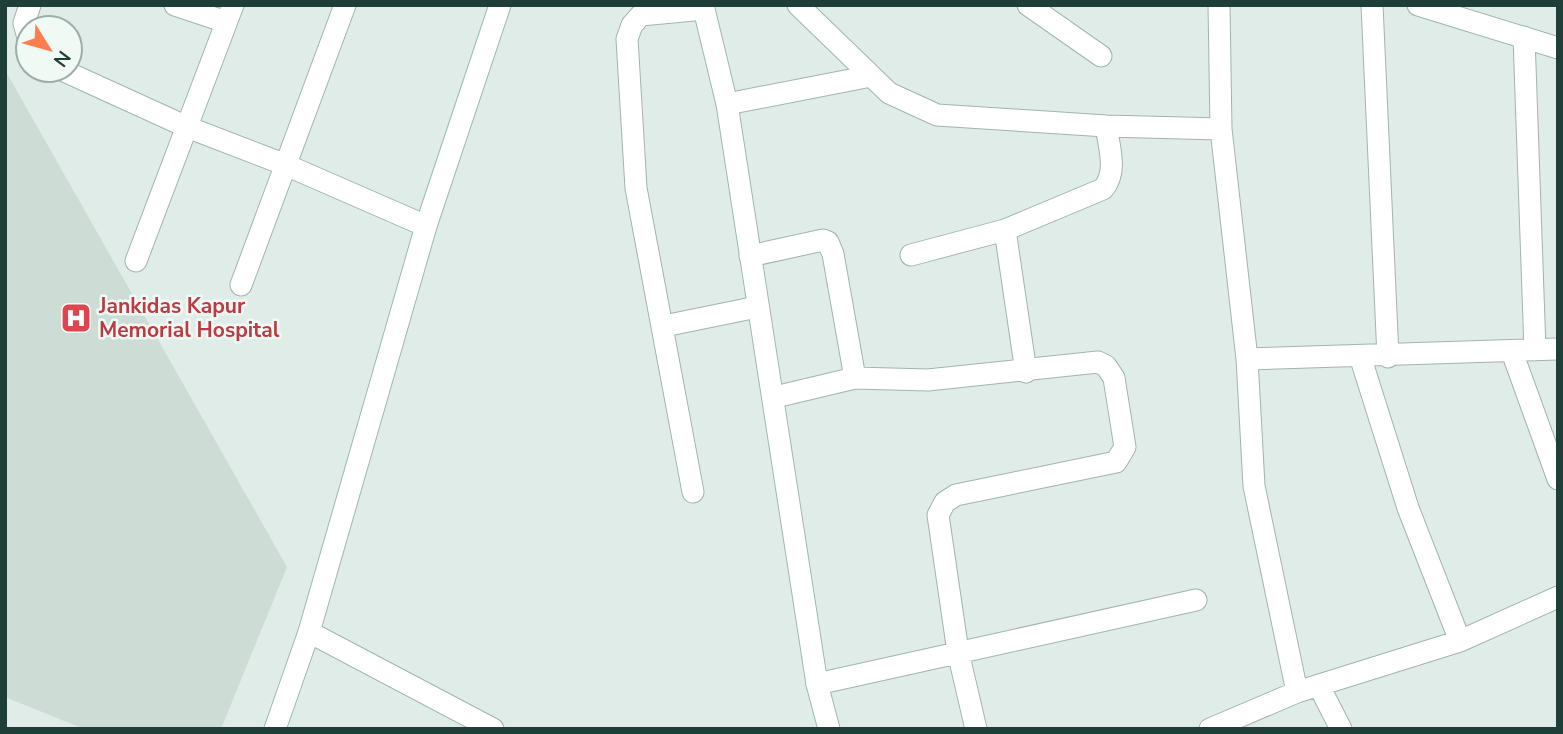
<svg xmlns="http://www.w3.org/2000/svg" width="1563" height="734" viewBox="0 0 1563 734" font-family="'Nunito Sans',sans-serif">
	<style>
		.built { fill: #cedcd6 }
		.lines { fill: none; stroke-linecap: round; stroke-linejoin: round }
		.street-casing { stroke: #a2b4af; stroke-width: 23 }
		.secondary-casing { stroke: #9db9b0; stroke-width: 23 }
		.street { stroke: #fff; stroke-width: 21 }
		.secondary { stroke: #fff; stroke-width: 21 }
		.labels { text-anchor: middle; dominant-baseline: central; stroke-width: 5; stroke-linejoin: round; paint-order: stroke }
		.health-label { font-size: 21px; font-weight: bold; fill: #be3a42; stroke: #f1f9f5; text-anchor: start }
	</style>
	<rect width="100%" height="100%" fill="#e0ece7"/>
	<path class="built" d="M5 70 287 567 221 729H84L5 697Z"/>
	<g class="lines">
		<g class="street-casing">
			<path id="street" d="M175 5 226 22
				M798 5 889 93 937 115 1106 126 1221 129
				M1028 5 1101 56
				M1219 5 1221 129 1247 359 1254 486 1297 692
				M1372 5 1388 357
				M1418 5 1558 48
				M1524 37 1535 350
				M28 38 24 23 30 5
				M62 70 187 127 286 165 426 226
				M727 104 871 76
				M1005 230 1026 372
				M911 255 1005 230 1103 189C1118 172 1109 147 1106 126
				M750 256 823 240 828 242 833 254 855 378
				M136 261 233 5
				M241 285 345 5
				M664 326 757 307
				M1512 352 1558 479
				M1360 356 1408 508 1460 641
				M1247 359 1558 349
				M775 397 855 378 928 380 1098 362 1106 366 1114 378 1125 447 1116 462 956 495 945 502 938 515 958 652 976 729
				M693 492 636 188 627 39 632 25 641 15 704 9
				M309 632 493 729
				M817 684 1196 600
				M1319 686 1341 729
				M1210 729 1297 692 1460 641 1558 597"/>
		</g>
		<g class="secondary-casing">
			<path id="secondary" d="M703 5 727 104 817 684 829 729
				M275 729 309 632 426 226 500 5"/>
		</g>
		<use href="#street" class="street"/>
		<use href="#secondary" class="secondary"/>
	</g>
	<defs>
		<g id="hospital-square" transform="scale(1.575)"><rect x="-9" y="-9" width="18" height="18" rx="4" fill="#e0444e" stroke="#f1f9f5"/><path d="M-5-5h3v3.5h4V-5h3V5h-3V1.5h-4V5h-3Z" fill="#fff"/></g>
	</defs>
	<g fill-rule="evenodd">
		<use href="#hospital-square" x="76" y="318"/>
	</g>
	<g class="labels">
		<g class="health-label">
			<text x="99" y="306">Jankidas Kapur<tspan x="99" dy="24">Memorial Hospital</tspan></text>
		</g>
	</g>
	<rect width="1563" height="734" fill="none" stroke="#1f3e37" stroke-width="14"/>
	<g transform="translate(49 49) rotate(127)"><circle r="33" fill="#f1f9f5" stroke="#9daea9" stroke-width="2"/>
	<path d="M0-5L12 26L0 18L-12 26Z" fill="#fe7f4d"/>
	<text y="-10" font-size="19" font-weight="bold" text-anchor="middle" fill="#1f3e37">N</text>
	</g>
</svg>
